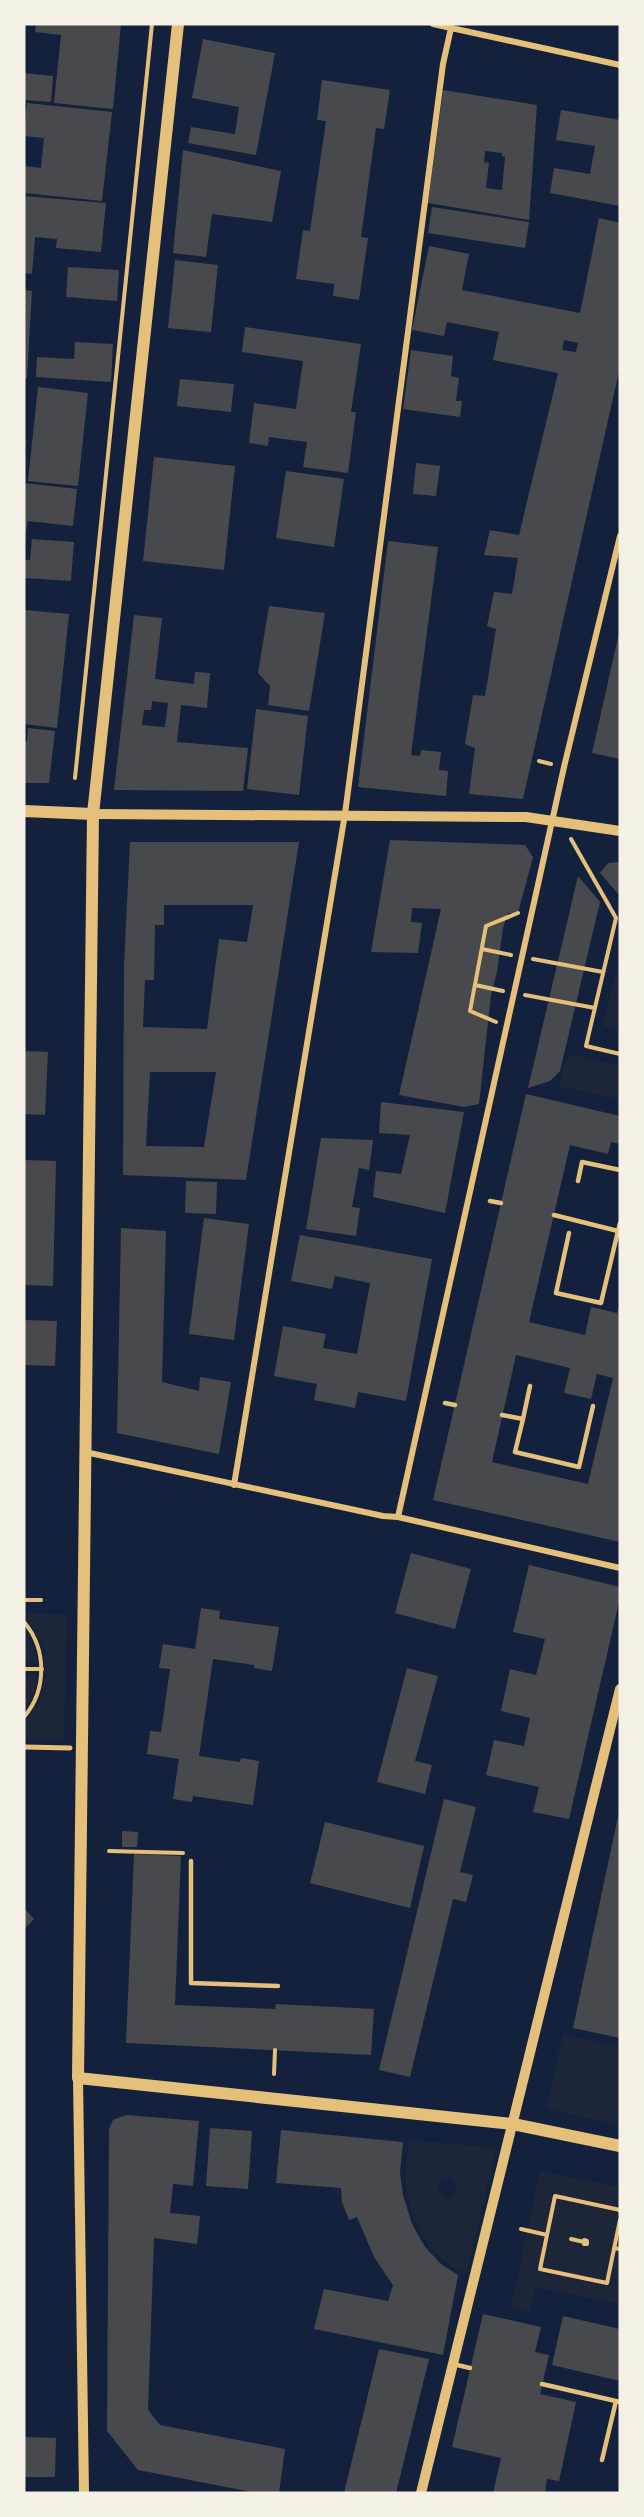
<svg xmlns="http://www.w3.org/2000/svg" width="644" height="2517" viewBox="0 0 644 2517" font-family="Lato,sans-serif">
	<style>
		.green { fill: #1d2539; fill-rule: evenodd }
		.building { fill: #48494c; fill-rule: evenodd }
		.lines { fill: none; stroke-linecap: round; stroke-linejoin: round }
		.path { stroke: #e5c07b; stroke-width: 4 }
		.service { stroke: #e5c07b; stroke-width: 4.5 }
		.pedestrian { stroke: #e5c07b; stroke-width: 5 }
		.minor { stroke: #e5c07b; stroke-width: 6 }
		.tertiary { stroke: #e5c07b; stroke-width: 10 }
		.secondary { stroke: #e5c07b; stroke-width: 12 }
	</style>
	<rect width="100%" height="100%" fill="#14213d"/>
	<path class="green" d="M620 957V1030L603 1026Z
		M569 1054 620 1066V1099L558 1086Z
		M24 1613 67 1614 64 1741 24 1740V1723L38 1704 46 1675 43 1646Z
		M24 1629 34 1649 37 1662H24Z
		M24 1676H37L35 1688 24 1711Z
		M563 2034 620 2046V2125L546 2109Z
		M408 2140 497 2148 466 2274C430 2258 409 2222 406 2183 405 2169 408 2154 408 2140ZM443 2179H450L455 2184 456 2191 452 2196 445 2197 438 2191V2184Z
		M540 2171 620 2187V2304L535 2287 530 2312 511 2308Z"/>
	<path class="building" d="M36 24H121L113 109 54 103 61 35 35 32Z
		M203 39 275 53 256 155 188 143 191 127 235 134 239 107 192 98Z
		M24 73 53 76 51 102 24 100Z
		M322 80 390 90 384 129 376 128 361 237 368 238 359 300 333 296 334 284 296 279 303 230 310 231 326 121 317 120Z
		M443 90 537 105 529 220 428 203ZM485 151 502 153V156L505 157 502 190 486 188 489 163 484 162Z
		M27 103 112 112 102 201 24 193V166L41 168 44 138 24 136Z
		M561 110 620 120V206L550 193 554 168 590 174 595 146 556 140Z
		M183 150 281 171 272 222 212 214 206 257 173 253Z
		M24 196 106 203 101 252 56 248 57 239 35 237 32 274 24 273Z
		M432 207 529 222 525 248 428 233Z
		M599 218 620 223V367L523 799 469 794 475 748 465 744 473 695 485 696 496 629 487 626 494 592 512 594 518 558 484 555 490 530 519 535 558 373 493 360 499 332 447 322 444 336 412 330 429 246 469 254 462 290 580 313ZM564 340 578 343 576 352 562 350Z
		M175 260 218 265 211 332 168 328Z
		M68 267 119 270 117 301 66 297Z
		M24 290 32 291 27 378H24Z
		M245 327 361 344 351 412H356L348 473 303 467 307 442 269 437 268 446 249 443 254 403 296 409 303 361 242 352Z
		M75 342 113 344 111 382 36 377 37 357 74 359Z
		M411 350 453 356 451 376 459 378 456 401H462L460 417 403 409Z
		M180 379 234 384 231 412 177 406Z
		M38 387 88 393 78 486 28 481Z
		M154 457 235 466 224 570 143 561Z
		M416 463 440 466 436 496 413 494Z
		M286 471 344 479 334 547 276 538Z
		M24 483 77 489 73 526 28 521 24 540Z
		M32 539 74 542 71 581 24 578V560H30Z
		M388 541 438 547 411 755 420 756 421 750 441 752 439 770 448 771 446 796 358 787Z
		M269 606 325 613 309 711 268 705 270 686 258 673Z
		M24 610 69 614 57 728 24 724Z
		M134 615 162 618 155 679 194 684 195 672 210 673 207 708 181 705 177 742 248 748 243 791 114 790ZM152 701 168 703 165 727 142 725 144 710H151Z
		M619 633 620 634V759L592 753Z
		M256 709 308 716 299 795 247 789Z
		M28 728 55 731 49 783H24V741H27Z
		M390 840 525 845 533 857 518 913H508L503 928 497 972 491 995 479 1104 464 1107 399 1095 441 909 412 908 411 922 422 923 418 953 371 952Z
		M130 842H299L246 1180 123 1175 124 965ZM164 905H253L247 942 219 939 207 1029 143 1027 145 980H154L155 925H164ZM150 1072H216L204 1147 146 1146Z
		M620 862V896L600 873 608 863Z
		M578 876 600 902 560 1071 550 1081 528 1088Z
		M24 1051 48 1052 45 1115 24 1114Z
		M526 1094 620 1116V1144L611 1142 608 1154 570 1145 529 1322 585 1335 591 1307 617 1313 620 1303V1542L433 1500ZM516 1355 570 1368 564 1393 591 1399 597 1374 613 1378 588 1484 492 1462Z
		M381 1102 464 1112 445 1213 373 1197 376 1171 401 1174 410 1135 379 1133Z
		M321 1138 373 1140 369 1170 359 1168 352 1207 360 1208 356 1236 306 1229Z
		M24 1160 56 1161 53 1286 24 1285Z
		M186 1181 217 1182 216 1214 185 1213Z
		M204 1218 249 1224 234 1340 189 1334Z
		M121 1228 166 1231 162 1382 199 1391 200 1377 231 1382 219 1454 117 1433Z
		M300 1235 432 1259 406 1401 358 1392 355 1408 314 1400 317 1384 274 1376 283 1326 326 1334 323 1348 357 1354 370 1283 335 1276 332 1289 291 1281Z
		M24 1320 57 1321 55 1366 24 1365Z
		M411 1553 471 1569 455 1629 395 1613Z
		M529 1565 620 1587V1598L569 1819 533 1812 539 1787 486 1775 494 1740 524 1746 530 1718 501 1711 510 1669 536 1675 545 1639 513 1632Z
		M201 1608 220 1611 219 1619 279 1627 272 1671 254 1668V1665L213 1659 199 1756 240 1762 241 1758 259 1761 253 1805 193 1796 192 1802 173 1799 179 1759 147 1754 150 1731 161 1732 170 1669 159 1668 163 1644 195 1649Z
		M407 1668 438 1676 415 1761 432 1765 425 1794 377 1782Z
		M444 1799 476 1807 460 1872 473 1875 466 1902 453 1899 410 2077 379 2070Z
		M619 1812H620V2038L573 2028Z
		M325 1822 424 1846 410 1908 310 1883Z
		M122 1831 138 1832 137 1847H122Z
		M134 1854 181 1856 175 2005 275 2009 276 2004 374 2009 371 2055 126 2043Z
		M24 1908 34 1919 24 1929Z
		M126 2115 199 2121 193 2186 173 2184 170 2213 200 2216 197 2244 154 2238 148 2410 160 2425 285 2449 279 2493H257L138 2470 107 2431 109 2129 113 2120Z
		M210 2128 252 2131 248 2189 206 2186Z
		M281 2130 403 2142 400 2173 403 2195 412 2224 425 2247 441 2264 458 2275 443 2355 314 2329 324 2289 388 2301 393 2285 374 2257 357 2217 349 2220 342 2202 341 2188 276 2183Z
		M483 2314 541 2327 535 2352 549 2355 540 2394 576 2402 559 2481 547 2479 545 2493H493L501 2458 452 2447Z
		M563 2316 620 2329V2381L552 2365Z
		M379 2349 429 2359 396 2493H344Z
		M24 2437 56 2438 55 2477H24Z"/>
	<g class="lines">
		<path class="path" d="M539 761 551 764
			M75 778 152 24
			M571 839 616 918 586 1046 620 1054
			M482 949 511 955
			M533 959 603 972
			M475 985 503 991
			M525 995 595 1008
			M496 1022 470 1011 486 926 518 913
			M24 1600H41
			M24 1622C47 1649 47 1690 24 1717
			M24 1669H42
			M109 1851 183 1853
			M274 2074 275 2050
			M620 2210 555 2196 540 2269 607 2283 620 2220
			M521 2229 547 2235
			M571 2239 584 2242
			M584 2240 587 2241V2244H584Z
			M614 2248 620 2249"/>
		<path class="service" d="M578 1181 582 1162 620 1170
			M490 1201 501 1203
			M554 1215 618 1231 620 1223
			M569 1233 556 1293 601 1303 618 1231
			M445 1403 455 1405
			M502 1415 523 1419 515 1452 579 1467 593 1406
			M523 1419 530 1386
			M191 1861V1983L278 1986
			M453 2364 470 2368
			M542 2384 620 2402
			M602 2460 616 2401"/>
		<path class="pedestrian" d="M24 1747 70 1748"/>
		<path class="minor" d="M433 24 620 65
			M85 1452 383 1516 398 1517 620 1568
			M234 1485 345 814 443 64 451 28
			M398 1517 564 767 620 536"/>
		<path class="tertiary" d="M93 814 526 817 620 831
			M78 2078 84 2493
			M421 2493 620 1689"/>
		<path class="secondary" d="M178 24 93 814 78 2078 513 2124 620 2146
			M24 811 93 814"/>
	</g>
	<rect width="644" height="2517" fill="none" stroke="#f6f1e7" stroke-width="51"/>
</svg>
